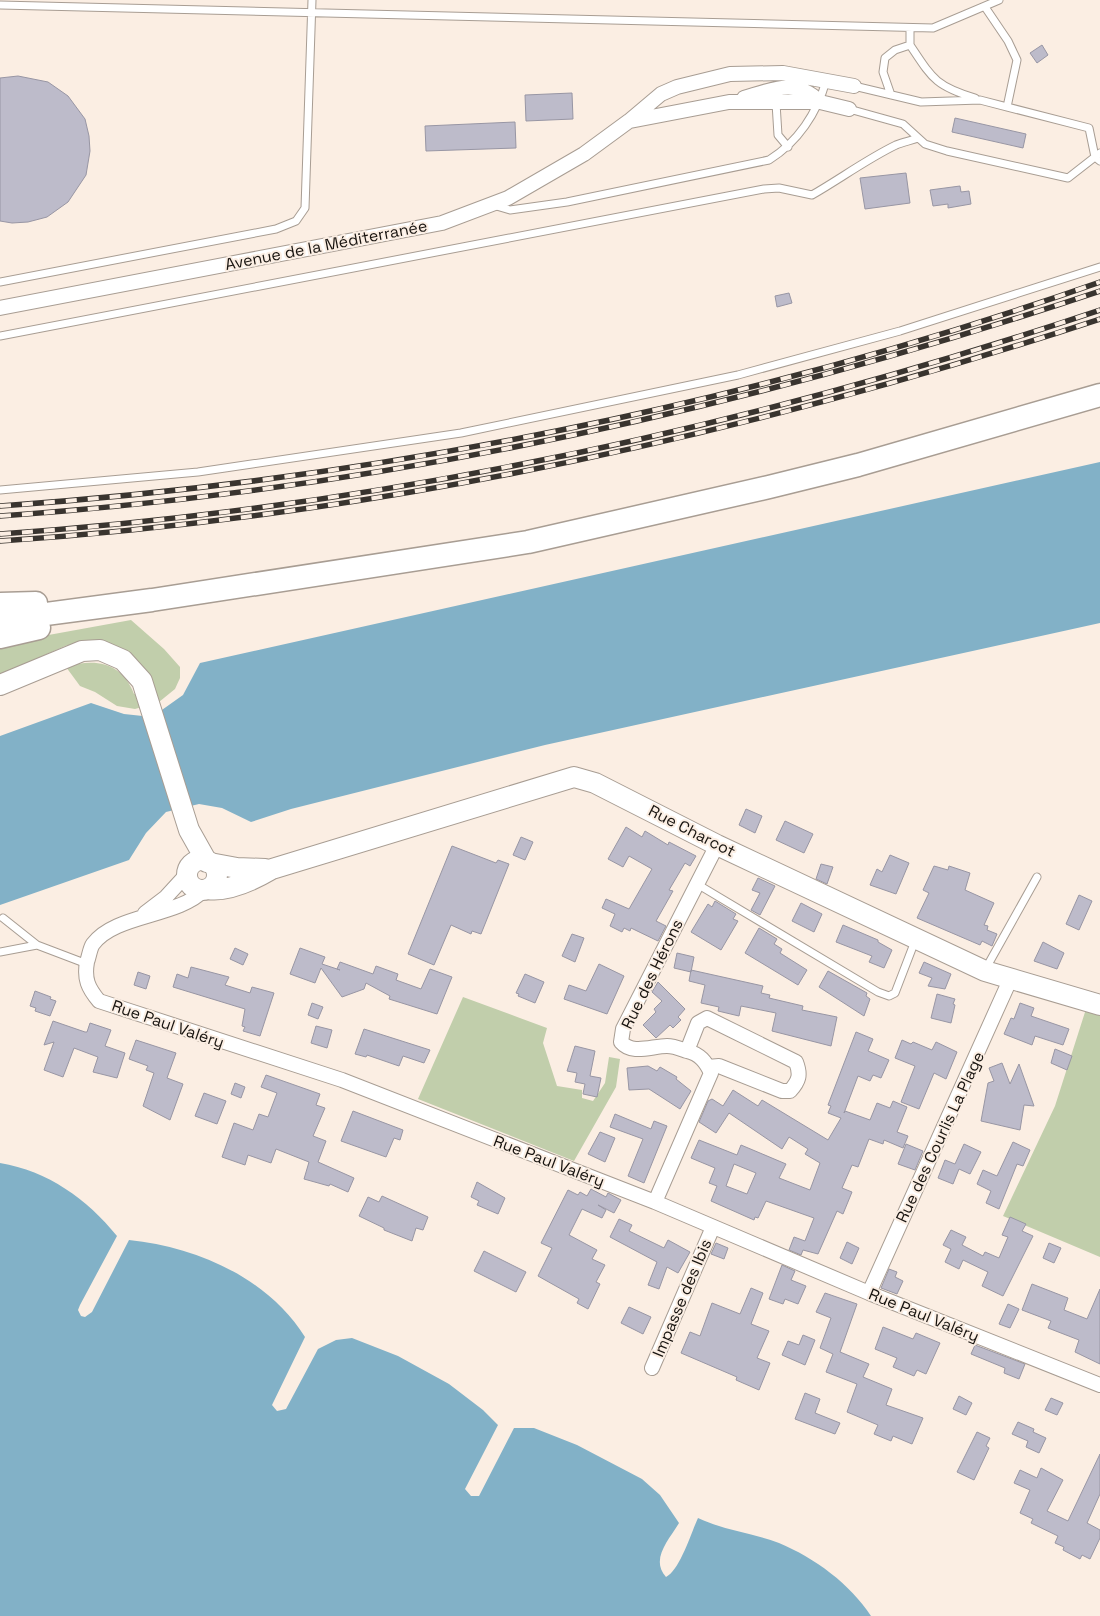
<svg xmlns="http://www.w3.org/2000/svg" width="1100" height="1616" viewBox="0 0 1100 1616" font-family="'Space Grotesk',sans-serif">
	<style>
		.green { fill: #c1ceab }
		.water { fill: #82b1c7 }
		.building { fill: #bdbbca; stroke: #9896a4; fill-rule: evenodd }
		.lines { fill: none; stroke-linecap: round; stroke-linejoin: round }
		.lane-casing { stroke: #a89d93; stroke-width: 9 }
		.street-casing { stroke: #a89d93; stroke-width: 16 }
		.secondary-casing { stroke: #a89d93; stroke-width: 22 }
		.primary-casing { stroke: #a89d93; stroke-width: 25 }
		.lane { stroke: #fff; stroke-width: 7 }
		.street { stroke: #fff; stroke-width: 14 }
		.secondary { stroke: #fff; stroke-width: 20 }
		.primary { stroke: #fff; stroke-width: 22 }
		.rail-casing { stroke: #39342f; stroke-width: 5.5 }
		.rail { stroke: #fbeee3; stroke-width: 4; stroke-dasharray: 11; stroke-linecap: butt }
		.labels { text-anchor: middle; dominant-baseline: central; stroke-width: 4; stroke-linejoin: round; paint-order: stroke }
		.street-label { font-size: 16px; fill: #17130f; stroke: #fbeee3 }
	</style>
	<rect width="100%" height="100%" fill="#fbeee3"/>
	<path class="green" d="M131 620 164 649 180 667V678L175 689 159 702 135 709 117 706 95 692 80 686 66 667C95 658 122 662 134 694L153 687 137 661 119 648 85 641 65 646 0 675V647L43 636Z
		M463 997 547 1028 543 1043 557 1086 582 1090V1098L593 1101 605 1083 609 1057 620 1059 616 1087 574 1161 418 1099Z
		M1086 1009 1100 1012V1257L1003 1216 1055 1106Z"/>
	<path class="water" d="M1100 462V623L545 745 291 809 251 822 222 808 199 804 166 812 146 833 129 860 0 905V736L91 703 124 714 152 717 183 695 200 663Z
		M0 1163C48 1171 87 1199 117 1236L80 1305 78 1310 81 1316 85 1317 92 1312 129 1240C197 1247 268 1278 305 1337L272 1405 277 1411 286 1409 318 1349 336 1340 352 1338 398 1356 449 1384 483 1410 498 1425 465 1489 471 1496H479L514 1428H534L577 1445 642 1479 660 1495 679 1523C669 1540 650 1559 666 1577 680 1570 691 1533 698 1518 723 1530 752 1533 779 1543 815 1558 850 1584 871 1616H0Z"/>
	<path class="building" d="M1042 45 1048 55 1037 63 1030 53Z
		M18 76 48 82 68 96 85 119 89 136 90 151 86 175 68 202 47 217 28 222 12 223 0 221V78Z
		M572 93 573 119 526 121 525 95Z
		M955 118 1026 134 1023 148 952 132Z
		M515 122 516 148 426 151 425 126Z
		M906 173 910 203 865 209 860 178Z
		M960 186 961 192 969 191 971 204 948 208V204L933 206 930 190Z
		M789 293 792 303 777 307 775 296Z
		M746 809 762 816 755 833 739 825Z
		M785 821 813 834 804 853 776 840Z
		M626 827 642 837 645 831 668 845 669 842 696 856 690 866 685 863 669 890 673 891 656 921 666 926 658 941 631 928 630 931 624 928 622 932 610 926 615 914 602 908 606 899 629 909 652 869 629 856 623 867 608 859Z
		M521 837 533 842 525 860 513 855Z
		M452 846 496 863 498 860 509 864 481 934 472 931 471 934 451 925 434 965 408 954Z
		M890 855 909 863 896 894 870 885 877 869 882 872Z
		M821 864 833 867 827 884 816 879Z
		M934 866 948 870 949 866 970 873 965 890 994 903 984 925 988 926 987 930 997 934 992 946 982 941 980 945 917 918 929 893 923 890Z
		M758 878 775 886 760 915 751 910 760 893 752 890Z
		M1079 895 1092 901 1079 930 1066 924Z
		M715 901 736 914 733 919 738 921 721 950 691 932 708 904 712 907Z
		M801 903 822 914 814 932 792 921Z
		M843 925 878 940V942L892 950 884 968 869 962 872 956 836 942Z
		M759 928 777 939 774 944 782 949 780 953 807 970 798 985 745 953Z
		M572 934 584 938 575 962 562 956Z
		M1043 942 1064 953 1057 969 1034 961Z
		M235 948 248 954 243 965 230 959Z
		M300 948 325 957 322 964 340 970 337 969 340 962 373 974 376 966 398 974 396 980 421 989 430 969 452 977 437 1014 389 999 390 996 366 983 364 989 342 997 321 968 315 983 290 974Z
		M677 953 694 957 691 972 674 968Z
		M924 962 951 974 945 989 928 986 932 978 919 973Z
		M599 964 624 976 607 1014 564 999 569 985 586 991Z
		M191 967 229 977 225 985 250 993 252 987 274 993 260 1036 243 1031 245 1027 242 1026 245 1009 173 987 177 974 188 978Z
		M691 970 763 986 761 993 770 995 769 998 803 1006 802 1010 837 1017 831 1046 772 1031 776 1013 741 1006 739 1016 718 1011 719 1007 701 1003 705 985 689 981Z
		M828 971 867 993 866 996 870 999 864 1016 819 987Z
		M138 972 150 976 146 989 134 985Z
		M525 974 544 982 535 1003 518 996 519 994 516 993Z
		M658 982 685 1009 678 1017 681 1020 673 1028 670 1025 656 1038 643 1025 656 1012 654 1009 662 1001 652 992Z
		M35 991 51 997 50 999 56 1001 50 1016 35 1011 36 1008 30 1006Z
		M937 994 955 999 953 1004 955 1005 951 1023 931 1018Z
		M312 1003 323 1007 318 1019 308 1015Z
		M1020 1003 1034 1008 1031 1016 1069 1029 1063 1045 1035 1036 1032 1045 1004 1034 1011 1018 1014 1019Z
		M53 1021 85 1032H87L90 1023 111 1030 105 1046 125 1053 117 1078 93 1072 98 1057 74 1048 63 1077 44 1070 54 1042 44 1045Z
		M316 1026 332 1030 327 1048 311 1043Z
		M364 1029 430 1050 424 1063 403 1056 399 1066 367 1055 366 1057 355 1054Z
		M856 1032 873 1039 868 1051 889 1060 881 1078 873 1075 870 1081 858 1076 844 1113 845 1111 870 1120 877 1103 890 1108 893 1101 907 1107 897 1132 908 1136 903 1148 884 1140 883 1144 869 1139 858 1167 852 1165 842 1188 852 1192 843 1214 837 1211 818 1254 803 1250 801 1255 789 1250 794 1237 805 1241 814 1218 766 1201 758 1218 755 1217 754 1220 711 1201 717 1186 709 1183 715 1168 691 1158 699 1140 737 1155 741 1145 786 1164 779 1178 810 1190 820 1163 805 1154 808 1149 789 1137 782 1149 729 1113 716 1133 699 1122 708 1101 712 1099 723 1106 733 1090 758 1106 762 1100 828 1140 841 1118 828 1113 831 1106 828 1105ZM734 1164 756 1173 747 1194 726 1186Z
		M136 1040 176 1053 167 1078 183 1084 170 1120 143 1106 154 1073 146 1070 148 1066 129 1059Z
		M902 1040 911 1044 913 1042 932 1050 936 1042 957 1052 946 1079 934 1073 919 1109 901 1102 915 1066 895 1058Z
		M575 1046 595 1051 590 1076 601 1078 597 1097 583 1094 585 1084 575 1082 577 1073 567 1071Z
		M1055 1049 1072 1056 1067 1070 1051 1063Z
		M1002 1063 1010 1084 1019 1064 1034 1106 1024 1105 1020 1130 981 1121 988 1083 994 1081 989 1068Z
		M648 1066 657 1071 660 1067 677 1077 676 1079 691 1091 680 1109 649 1089 629 1090 627 1068Z
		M266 1075 320 1094 316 1105 325 1108 313 1136 326 1141 318 1162 354 1178 348 1192 330 1184 329 1186 304 1179 309 1162 276 1149 271 1163 248 1155 245 1165 222 1157 234 1123 253 1130 259 1114 268 1117 277 1093 261 1087Z
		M235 1083 245 1087 241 1098 231 1094Z
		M204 1093 226 1101 217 1124 195 1116Z
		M353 1111 403 1130 400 1140 394 1138 386 1157 341 1141Z
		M615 1114 651 1129 654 1121 667 1126 644 1183 628 1176 643 1139 610 1127Z
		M600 1132 615 1138 605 1162 588 1154Z
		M1013 1142 1030 1150 1023 1166 1017 1164 999 1209 986 1203 991 1191 977 1184 983 1170 997 1176Z
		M906 1144 923 1151 915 1170 898 1164Z
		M964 1144 981 1152 970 1174 959 1169 953 1184 938 1178 945 1160 955 1164Z
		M477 1182 505 1198 498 1214 477 1205 479 1201 471 1197Z
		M591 1189 606 1197 608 1193 621 1200 614 1213 598 1205 606 1210 602 1218 582 1209 569 1235 597 1250 592 1259 605 1265 596 1282 600 1284 588 1309 577 1303 579 1299 538 1276 552 1248 541 1243 568 1190 578 1195 580 1192 587 1196Z
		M382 1196 428 1217 423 1230 416 1228 412 1241 384 1230V1228L359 1216 368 1197 379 1202Z
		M1010 1217 1026 1224 1022 1231 1033 1236 1003 1296 982 1286 988 1272 963 1260 959 1269 945 1262 951 1249 943 1245 951 1230 966 1237 962 1245 983 1256 985 1252 999 1258 1008 1237 1002 1235Z
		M619 1219 632 1225 629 1231 664 1248 668 1240 690 1252 678 1273 667 1267 659 1289 648 1285 657 1262 610 1237Z
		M847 1242 859 1248 852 1264 840 1258Z
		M716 1243 728 1248 724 1259 711 1254Z
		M1049 1243 1061 1248 1054 1263 1043 1258Z
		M484 1251 526 1272 516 1292 474 1271Z
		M782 1265 795 1271 791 1280 806 1286 798 1304 785 1299 783 1304 769 1299Z
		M889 1269 897 1272 895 1277 903 1281 897 1294 881 1288Z
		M1032 1284 1068 1298 1064 1310 1087 1319 1100 1289V1364L1075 1352 1079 1340 1048 1328 1051 1321 1022 1310Z
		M751 1288 763 1293 751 1324 769 1331 757 1358 770 1363 759 1390 736 1380 737 1377 681 1353 690 1332 700 1336 712 1303 740 1314Z
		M825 1293 857 1304 840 1352 869 1364 863 1377 892 1389 886 1405 923 1418 912 1444 893 1436 891 1441 874 1434 878 1425 847 1412 857 1384 826 1372 833 1354 820 1348 831 1318 816 1312Z
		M1008 1304 1019 1309 1010 1328 999 1324Z
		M629 1307 651 1317 643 1334 621 1323Z
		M883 1327 913 1339 916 1333 940 1343 926 1374 917 1370 914 1376 893 1367 897 1358 875 1349Z
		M803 1335 815 1340 805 1365 782 1355 788 1341 799 1345Z
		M975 1345 1025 1364 1019 1379 1004 1373 1005 1368 971 1354Z
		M805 1393 820 1399 815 1413 840 1423 835 1434 795 1419Z
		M959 1396 972 1403 966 1415 953 1409Z
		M1051 1398 1063 1403 1057 1415 1045 1410Z
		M1018 1422 1034 1429 1033 1432 1046 1438 1039 1453 1026 1447 1028 1441 1012 1434Z
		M977 1432 990 1438 986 1446 989 1448 974 1480 957 1472Z
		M1100 1454V1494L1087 1523 1100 1530V1538L1090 1559 1082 1555 1080 1559 1063 1550 1064 1547 1055 1543 1058 1536 1031 1523 1033 1519 1020 1513 1030 1490 1014 1483 1020 1470 1037 1478 1041 1468 1063 1480 1047 1511 1068 1521Z"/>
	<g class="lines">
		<g class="lane-casing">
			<path id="lane" d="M0 5 933 28 999 0
				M985 7 1008 41 1017 60 1007 107
				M910 45C932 78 935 86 975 98
				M854 86 921 102 980 100 1089 128 1095 157 1100 161
				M891 95 883 72 885 58 895 50 910 45V28
				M776 103 778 135 788 147
				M849 109 903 124 925 144 947 151 1068 178 1100 153
				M493 205 510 210 567 202 769 160C798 142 817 113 826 81
				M0 282 276 229 296 221 305 208 312 0
				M0 336 764 189 779 188 812 195C840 179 867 159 896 145 903 142 910 141 918 138
				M0 490 198 472 461 433 738 375 900 331 1100 267
				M697 884 878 992 889 996 895 993 915 941
				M3 918 37 945 87 964
				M0 952 37 945
				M985 970 1037 877"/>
		</g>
		<g class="street-casing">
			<path id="street" d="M744 98C774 89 796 78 820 102
				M630 121 729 102H820L849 109
				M0 308 442 223 508 198 584 154 629 121 661 94 677 87 730 74 783 73 854 86
				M204 890C178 917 115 914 93 944 90 948 89 957 87 962 84 979 88 988 99 1001L342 1080 655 1202 869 1293 1100 1385
				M145 913 166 897 188 873
				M687 1051C681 1049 674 1046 667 1046 652 1046 632 1055 621 1042L623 1029 717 845
				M655 1202 711 1073C706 1062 700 1054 687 1051L698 1023 707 1018 796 1062C801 1075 799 1081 790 1091H782L719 1066 708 1067
				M869 1293 1010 980
				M652 1368 713 1227"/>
		</g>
		<g class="secondary-casing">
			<path id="secondary" d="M0 685 82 651 100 650 123 660 142 681 189 830 207 862
				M187 875a15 15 0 1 1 30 0a15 15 0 1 1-30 0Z
				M210 863 237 868 265 869
				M208 889C229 892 255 879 272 869L574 777 595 783 717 845 985 971 1100 1005"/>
		</g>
		<g class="primary-casing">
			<path id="primary" d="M0 604 36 603
				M0 620 152 600 528 542 769 487 858 465 1100 395
				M0 637 39 628"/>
		</g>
		<use href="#lane" class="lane"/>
		<use href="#street" class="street"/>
		<use href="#secondary" class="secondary"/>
		<use href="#primary" class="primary"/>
		<g class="rail-casing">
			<path id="rail" d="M0 506C373 480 747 406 1100 282
				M0 516C375 490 744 410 1100 291
				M0 534C374 508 745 429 1100 310
				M0 541C375 516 744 436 1100 319"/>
		</g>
		<use href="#rail" class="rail"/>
	</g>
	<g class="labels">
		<g class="street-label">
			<text transform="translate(326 245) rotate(-11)">Avenue de la Méditerranée</text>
			<text transform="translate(692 831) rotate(27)">Rue Charcot</text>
			<text transform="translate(652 974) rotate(-64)">Rue des Hérons</text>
			<text transform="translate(168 1024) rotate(19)">Rue Paul Valéry</text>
			<text transform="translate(940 1137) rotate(-65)">Rue des Courlis La Plage</text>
			<text transform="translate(549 1161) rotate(21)">Rue Paul Valéry</text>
			<text transform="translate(682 1298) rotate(-67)">Impasse des Ibis</text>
			<text transform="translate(924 1315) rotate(22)">Rue Paul Valéry</text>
		</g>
	</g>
</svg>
